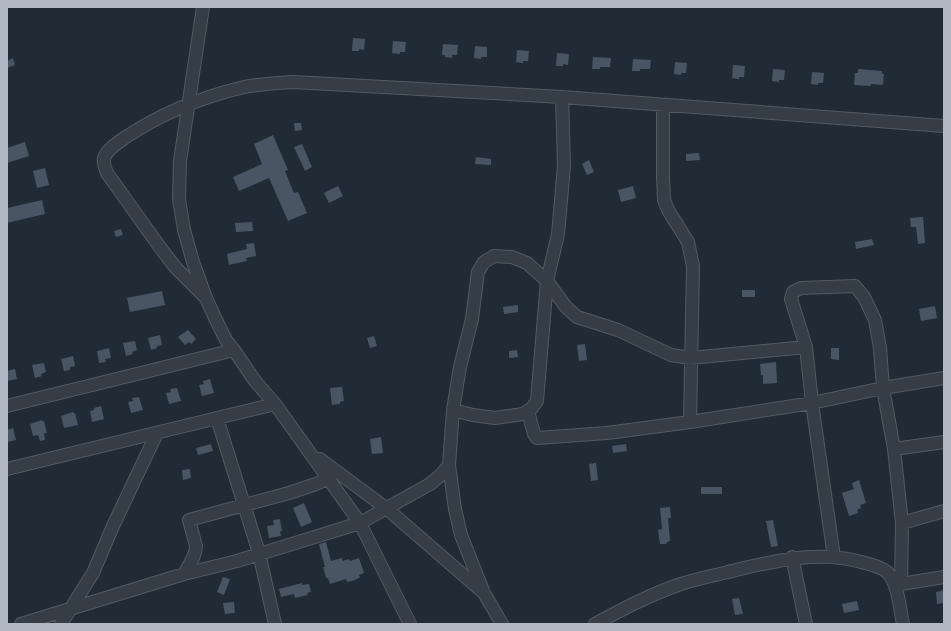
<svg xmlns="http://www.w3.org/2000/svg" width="951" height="631" viewBox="0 0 951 631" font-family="Mulish,sans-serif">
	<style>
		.building { fill: #495562 }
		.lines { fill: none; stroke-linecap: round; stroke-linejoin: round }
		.minor-casing { stroke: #525b64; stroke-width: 14 }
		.minor { stroke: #353d47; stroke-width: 12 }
	</style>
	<rect width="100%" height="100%" fill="#212b36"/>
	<path class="building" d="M353 38 365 39 364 50 359 49V51H352Z
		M393 41 406 42 405 52H400V54L392 53Z
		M443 44 458 45 457 55H452V58L445 57V55H442Z
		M475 46 487 47V57H481V59L474 58Z
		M517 50 529 51 528 61H523V63L516 62Z
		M557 53 569 54 568 65 563 64V66H556Z
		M593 57 611 58 610 67H600V69H592Z
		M13 58 15 65 7 68V61Z
		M633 59 651 60 650 69H640V71H632Z
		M675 62 687 63 686 73H681V75L674 74Z
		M733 65 745 66 744 77H739V79L732 78Z
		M773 69 785 70 784 80H779V82L772 81Z
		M858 69 882 71V74H884L883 85 871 84V86L854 85 855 73H858Z
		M812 72 824 73 823 83H818V85L811 84Z
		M294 123H301L302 130 295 131Z
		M273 135 288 170 285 171 291 186 294 193 298 192 307 213 288 221 269 178 239 191 233 177 262 164 254 144Z
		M25 142 29 156 7 163V148Z
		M302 144 312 167 305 171 294 147Z
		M699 153 700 160 686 161V154Z
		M476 157 491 159V165L475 164Z
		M589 160 594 172 587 175 582 164Z
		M45 168 49 185 37 188 33 171Z
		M338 186 343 196 329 203 324 193Z
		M633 186 636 198 621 202 618 190Z
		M42 200 45 214 7 223V208Z
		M923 217 925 243 918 244 916 227H911L910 218Z
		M252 222 253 231 236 232 235 223Z
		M121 229 123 235 116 237 114 231Z
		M872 239 874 245 856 249 855 242Z
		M254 243 256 256 246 258 247 261 229 265 227 254 247 249 246 244Z
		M742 290H755V297H742Z
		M162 291 165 305 130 312 127 298Z
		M518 305V312L504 314 503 307Z
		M935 306 937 318 921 321 919 309Z
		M188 330 196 339 191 344 189 342 185 345 178 337Z
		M160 335 162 345 157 346V348L151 350 148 338Z
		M374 336 377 346 370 348 367 338Z
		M135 341 137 350 132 352 133 354 126 356 123 343Z
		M585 344 587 360 579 361 577 345Z
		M109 348 111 358 105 359 106 362 99 363 97 351Z
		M831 348H839V360L831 359Z
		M517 350 518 357 509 358V351Z
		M73 356 75 366 70 367V370L64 371 61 359Z
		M776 362 777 383 763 384V375H761L760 364Z
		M44 363 46 372 41 374 42 376 35 378 32 365Z
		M15 369 17 379 7 381V371Z
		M210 379 214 393 202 396 199 385 204 384 203 381Z
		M342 387 344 401 340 402V404L332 405 330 388Z
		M177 388 181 401 169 404 166 393 171 392 170 389Z
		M139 397 143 410 131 413 128 402 133 401 132 398Z
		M101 406 104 419 92 422 90 411 94 410V408Z
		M73 412 74 414 75 413 78 425 64 428 61 416Z
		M42 420V421H44L47 433H44L45 440 40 441 38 435 33 436 30 424Z
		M13 428 16 440 7 442V430Z
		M381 437 383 453 372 454 370 439Z
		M211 444 213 451 198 455 196 448Z
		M626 444 627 451 613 453 612 446Z
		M596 463 598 480 591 481 589 464Z
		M190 469 191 478 183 480 182 470Z
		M859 480 866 503 860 505 861 508 857 510 858 513 849 516 842 493 854 489 852 483Z
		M701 487H722V494H701Z
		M304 503 312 522 301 527 293 508Z
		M670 507 671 518H668L670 541 667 542 666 544H660L658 530 662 529 660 508Z
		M280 519 282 531H280L281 536 269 538 267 526 274 525 273 520Z
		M773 520 778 546 771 547 766 521Z
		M326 542 331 561 342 558 343 561 349 559 350 561 359 558 364 573 359 575 360 577 355 580 347 582 346 579 330 584 328 578H326L323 567H325L319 544Z
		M223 577 230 579 224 595 217 592Z
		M302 583V585L309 584 311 592 307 593 308 595 295 598 294 594 281 597 279 589Z
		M944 590V603L937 604 936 592Z
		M739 598 743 614 735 615 732 599Z
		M857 601 859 610 844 613 842 604Z
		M234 602 235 613 225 614 223 603Z"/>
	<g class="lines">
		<g class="minor-casing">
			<path id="minor" d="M203 7 180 161 179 199 184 230 193 262 206 298 216 320 226 340 234 350 255 381 275 404 360 523 410 624
				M663 105V177L664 200 668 210 688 242 693 266 690 422
				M206 298 175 267 159 246 107 173C105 168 103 163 104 158 107 149 119 142 126 137 162 113 202 97 244 87 260 84 276 83 293 82L562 97 944 126
				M7 406 234 350
				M453 410 473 415 495 418 523 414 532 408 537 401 547 281 558 234 564 166 562 97
				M528 411 534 434 537 438 607 433 690 422 812 403 883 388 944 378
				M217 418 259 553 275 624
				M894 449 944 442
				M320 459 386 508 484 593 502 624
				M7 469 275 404
				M902 523 944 511
				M792 557 806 624
				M834 557 812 403 806 347 791 299 793 292 801 288 855 286 864 297 875 320 880 348 883 388 894 449 902 523 901 584
				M184 574C189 565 196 556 196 546L189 520 289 493 316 484 329 478
				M895 585 944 577
				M484 593 461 535 455 509 449 465 453 410 460 367 472 319 478 272 484 262 494 256 512 257 527 263 547 281 566 307 577 317 618 330 671 355 690 358 806 347
				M21 624 184 574 237 561 360 523 430 484 441 475 449 465
				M61 624 93 573 113 526 157 433
				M595 624C623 609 651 594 681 584 696 579 712 576 728 572 773 561 820 549 865 563 873 565 881 567 887 572 898 582 900 610 903 624"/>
		</g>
		<use href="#minor" class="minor"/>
	</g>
	<rect width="951" height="631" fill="none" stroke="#afb8c3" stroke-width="16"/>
</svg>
